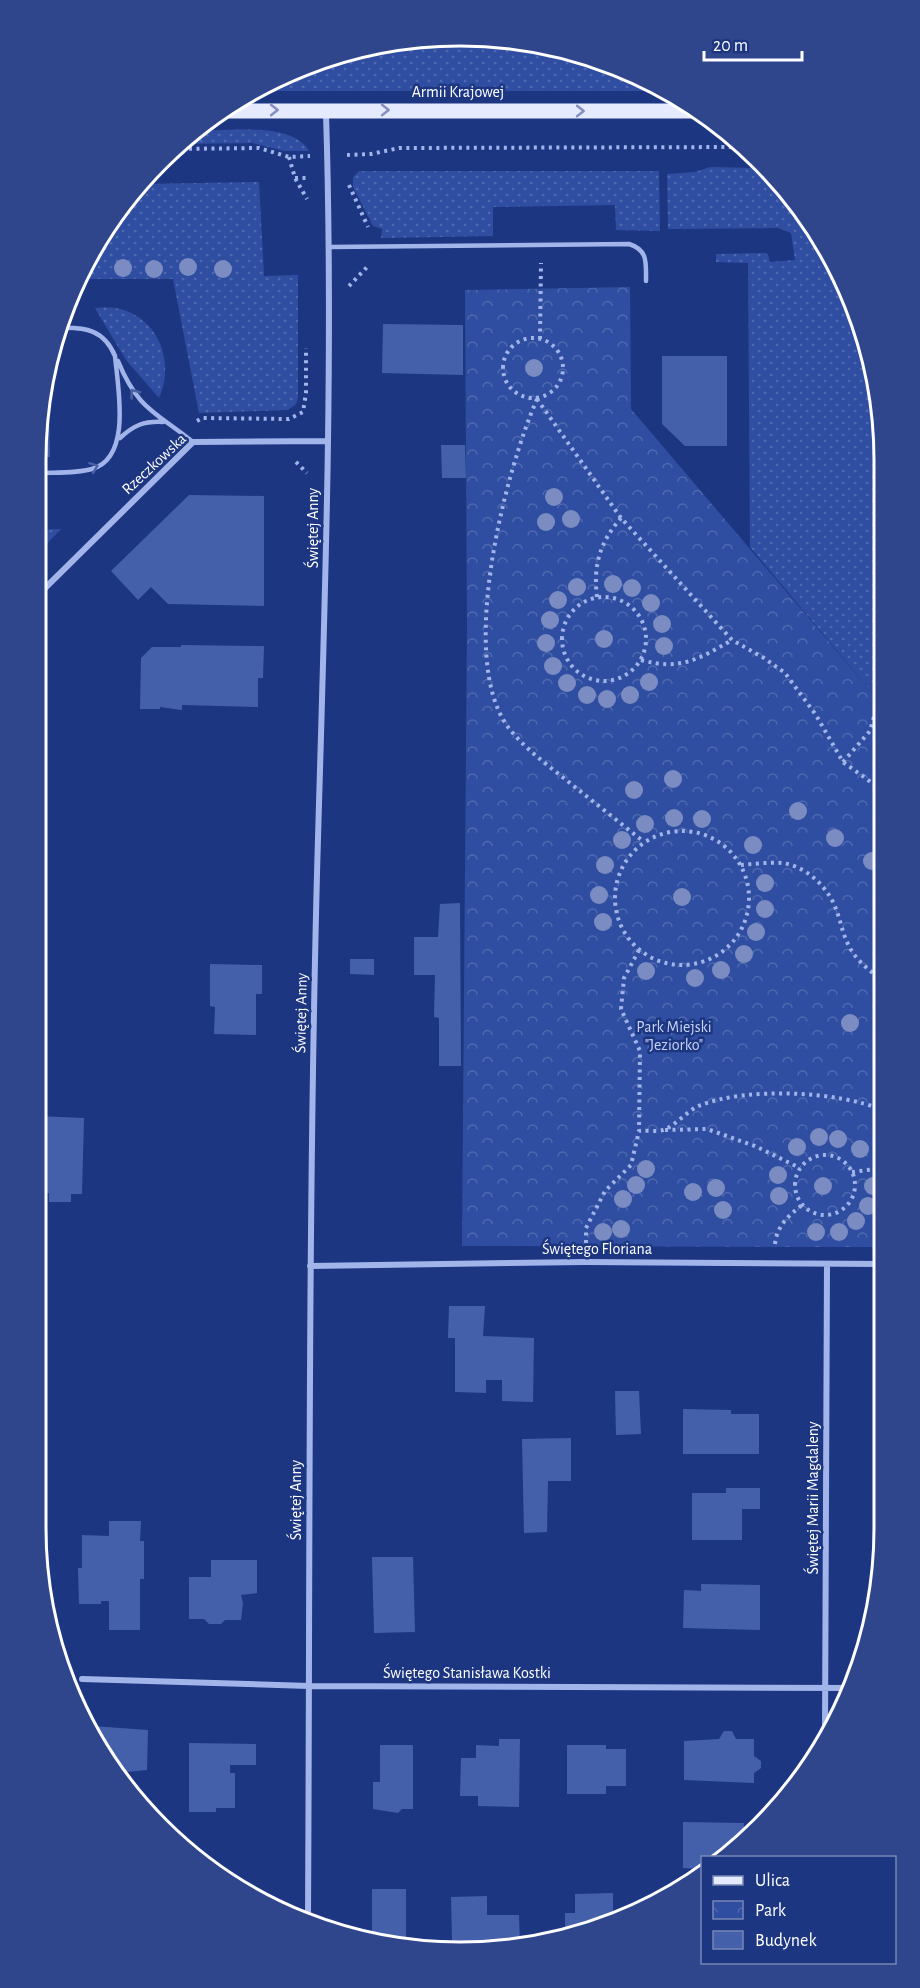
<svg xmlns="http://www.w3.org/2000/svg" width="920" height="1988" viewBox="0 0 920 1988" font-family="'Alegreya Sans',sans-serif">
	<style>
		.grass { fill: url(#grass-dots) }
		.park { fill: url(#park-crowns) }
		.building { fill: #4560ab }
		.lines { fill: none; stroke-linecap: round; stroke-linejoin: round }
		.path { stroke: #a2b5ea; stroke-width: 4; stroke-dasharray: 3 4.5; stroke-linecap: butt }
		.lane { stroke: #a2b5ea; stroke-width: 4.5 }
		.street { stroke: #a2b5ea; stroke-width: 6 }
		.primary { stroke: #e6eafe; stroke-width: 15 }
		.tree { fill: #7a8cc2 }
		.oneway { stroke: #8290c0 }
		.oneway2 { stroke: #4c62a6 }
		.labels { text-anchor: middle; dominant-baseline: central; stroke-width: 5; stroke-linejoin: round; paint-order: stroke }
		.street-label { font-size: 16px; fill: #fff; stroke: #1d3682 }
		.park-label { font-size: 16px; fill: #c6d3f7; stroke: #1d3682 }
		.rim { fill: none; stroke: #fff; stroke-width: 3 }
	</style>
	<defs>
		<pattern id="grass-dots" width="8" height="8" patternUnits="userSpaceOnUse" patternTransform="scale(1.5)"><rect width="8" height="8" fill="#304ea1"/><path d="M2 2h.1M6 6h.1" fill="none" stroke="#4f69af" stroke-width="1.8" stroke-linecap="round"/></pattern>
		<pattern id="park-crowns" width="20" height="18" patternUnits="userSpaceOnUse" patternTransform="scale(1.5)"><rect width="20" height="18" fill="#304ea1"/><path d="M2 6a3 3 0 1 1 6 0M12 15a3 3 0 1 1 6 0" fill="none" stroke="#4f69af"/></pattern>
	</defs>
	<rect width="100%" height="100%" fill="#1d3682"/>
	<path class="grass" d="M460 36 542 44 622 68 662 91H255L297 68 377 44Z
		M196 131C227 131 292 121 309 151H284L252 143 180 144Z
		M710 167 754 168C764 185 783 188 796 202L852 297 880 404 881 703 750 547 748 263 716 262V254L765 253 768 254 770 262 795 260 791 233 778 228 668 229 667 174 695 172Z
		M359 171H659L660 231 616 230 615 205 493 207V236L381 238 382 229 373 226 353 187V177Z
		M259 182 264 276 298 275V398L296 404 288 410 199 413 173 279H79L107 225 141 184Z
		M95 308C148 301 179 352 159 398L126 360Z
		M61 529 40 551 36 550V530Z"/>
	<path class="park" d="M630 287 631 409 881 703 883 1247 462 1246 467 625 465 290Z"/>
	<path class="building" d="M383 324 463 325V375L382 373Z
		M662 356H727V446H685L662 424Z
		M44 379H48L50 457H36Z
		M441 445H465L466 478H442Z
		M189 495 264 496V606L168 604 151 587 138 600 111 571Z
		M181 645 264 646 263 678H258V707L182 705V710L160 707V709H140L141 658 152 647H181Z
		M460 903 461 1066H439V1018L434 1017 435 975H414V937H438L440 904Z
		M350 959H374V975L350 974Z
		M210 964 262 965V994H256V1035L214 1034 215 1007 210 1006Z
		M38 1116 84 1118 82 1194H71V1202H49V1193H36Z
		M45 1268 47 1302 36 1303V1269Z
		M449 1306H485L483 1336 534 1338 533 1402 502 1401V1380H486V1393L455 1392V1338H448Z
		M615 1391H639L641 1434 616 1435Z
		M683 1409 731 1410V1414H759V1454H683Z
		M571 1438V1481H548L547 1532 524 1533 522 1439Z
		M726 1488H760V1509H742V1540H692V1493H726Z
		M109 1521H141L140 1541H144V1579H140V1630H109V1601H101V1604H79L78 1568H82V1535L109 1536Z
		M372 1557H413L415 1632 374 1633Z
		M211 1560H257V1593L241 1595 243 1603 241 1620H225L221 1624H209L204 1619H189V1577H211Z
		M701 1584 760 1585V1630L683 1628 684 1590 701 1591Z
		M92 1726 148 1730 147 1770 116 1773 93 1740Z
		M724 1731H732L736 1739H754V1756L761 1761V1768L754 1773V1783L684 1780V1741L719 1739Z
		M499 1739H520L519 1807 478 1806V1796H460L461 1758H476V1745L499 1746Z
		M189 1743 256 1744V1765H230V1773H235V1808H216V1812H189Z
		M380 1745H413V1809H402L398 1813 373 1809V1782H380Z
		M567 1745H606V1749H626V1786H606V1794H567Z
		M683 1822 744 1823 743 1837 718 1858H702V1869L683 1868Z
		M372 1889H406V1944L372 1942Z
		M613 1893V1917H624L596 1930 569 1936V1933H565V1913H575V1894Z
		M487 1896V1915H519L520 1947H487V1941H452L451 1897Z"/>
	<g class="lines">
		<path class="path" d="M174 149 259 148 289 157 310 156
			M347 155 371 154 399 148 742 147
			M289 157 295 178 307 199
			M761 167 776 181
			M295 178H310
			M349 185 368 227
			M349 286 369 265
			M503 368a30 30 0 1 1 60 0a30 30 0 1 1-60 0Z
			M540 339 541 263
			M537 399 621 518 732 640 764 658 785 673 816 715 843 762 882 790
			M537 399C505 473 457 658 508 727 524 748 545 763 565 779 591 800 618 821 644 842
			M197 421 202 418 289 419 303 412 306 393V348
			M296 462 307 473
			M562 639a42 42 0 1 1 84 0a42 42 0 1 1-84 0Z
			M597 597C593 565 600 542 621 518
			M641 660C680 671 699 659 732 640
			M843 762 870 731 879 699
			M615 898a67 67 0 1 1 134 0a67 67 0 1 1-134 0Z
			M741 865C754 864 769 862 782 863 806 866 828 887 836 909 841 922 843 936 850 948 857 961 870 971 882 980
			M639 950 624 978 621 1009 640 1051 639 1131
			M665 1130 707 1129 755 1146 800 1168
			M795 1185a30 30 0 1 1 60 0a30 30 0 1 1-60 0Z
			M852 1172 883 1168
			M586 1243V1228L605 1191 631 1165 639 1131C646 1130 656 1132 663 1130 676 1126 687 1110 701 1105 747 1087 837 1091 883 1110
			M775 1244C777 1226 788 1216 802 1205"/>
		<path class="lane" d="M329 247 629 244C648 250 646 262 646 281
			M118 361C138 410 156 412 193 442
			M120 438C134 425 144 421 163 422
			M36 473C54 472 74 474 92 469 132 458 118 388 115 356 104 330 86 327 59 328"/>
		<path class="street" d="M36 597 193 442 327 441
			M310 1266 585 1262 883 1264
			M82 1679 309 1686 853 1688
			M825 1732 827 1264
			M308 1918C310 1570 308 1222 317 874 324 621 334 367 326 113"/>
		<path class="primary" d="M221 111H696"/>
	</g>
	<g class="tree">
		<circle cx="188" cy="267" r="9"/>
		<circle cx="123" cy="268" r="9"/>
		<circle cx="154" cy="269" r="9"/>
		<circle cx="223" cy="269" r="9"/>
		<circle cx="534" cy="368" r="9"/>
		<circle cx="554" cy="497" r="9"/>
		<circle cx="571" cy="519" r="9"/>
		<circle cx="546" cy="522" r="9"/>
		<circle cx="613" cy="584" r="9"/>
		<circle cx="577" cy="587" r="9"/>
		<circle cx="632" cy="588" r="9"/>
		<circle cx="558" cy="600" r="9"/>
		<circle cx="651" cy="603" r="9"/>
		<circle cx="550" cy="620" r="9"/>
		<circle cx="662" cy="624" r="9"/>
		<circle cx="604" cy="639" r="9"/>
		<circle cx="546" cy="643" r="9"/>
		<circle cx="664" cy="646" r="9"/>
		<circle cx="553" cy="666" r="9"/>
		<circle cx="649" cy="682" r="9"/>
		<circle cx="567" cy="683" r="9"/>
		<circle cx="587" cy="695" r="9"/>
		<circle cx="630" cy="695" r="9"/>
		<circle cx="607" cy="699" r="9"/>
		<circle cx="673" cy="779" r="9"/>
		<circle cx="634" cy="790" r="9"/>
		<circle cx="798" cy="811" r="9"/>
		<circle cx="674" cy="818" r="9"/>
		<circle cx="702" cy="819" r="9"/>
		<circle cx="645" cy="824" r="9"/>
		<circle cx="835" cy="838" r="9"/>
		<circle cx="622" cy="840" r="9"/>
		<circle cx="753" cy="845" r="9"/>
		<circle cx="872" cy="861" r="9"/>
		<circle cx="605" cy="865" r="9"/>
		<circle cx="765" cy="883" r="9"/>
		<circle cx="599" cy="895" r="9"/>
		<circle cx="682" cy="897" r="9"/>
		<circle cx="765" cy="909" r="9"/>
		<circle cx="603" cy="922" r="9"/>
		<circle cx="756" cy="932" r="9"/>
		<circle cx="744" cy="954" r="9"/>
		<circle cx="721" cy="970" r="9"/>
		<circle cx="646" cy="971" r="9"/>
		<circle cx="695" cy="978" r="9"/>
		<circle cx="850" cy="1023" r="9"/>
		<circle cx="819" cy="1137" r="9"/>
		<circle cx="838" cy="1139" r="9"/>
		<circle cx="797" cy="1147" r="9"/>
		<circle cx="860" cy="1149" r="9"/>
		<circle cx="646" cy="1169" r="9"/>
		<circle cx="778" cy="1175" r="9"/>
		<circle cx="636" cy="1185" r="9"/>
		<circle cx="823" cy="1186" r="9"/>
		<circle cx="873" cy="1186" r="9"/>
		<circle cx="716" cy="1188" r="9"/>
		<circle cx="693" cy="1192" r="9"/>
		<circle cx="779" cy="1196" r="9"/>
		<circle cx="623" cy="1199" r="9"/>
		<circle cx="868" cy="1206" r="9"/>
		<circle cx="723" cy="1210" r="9"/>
		<circle cx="856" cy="1221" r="9"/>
		<circle cx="621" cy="1229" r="9"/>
		<circle cx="603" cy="1232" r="9"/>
		<circle cx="816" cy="1232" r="9"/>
		<circle cx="839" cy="1232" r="9"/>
	</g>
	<defs><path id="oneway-chevron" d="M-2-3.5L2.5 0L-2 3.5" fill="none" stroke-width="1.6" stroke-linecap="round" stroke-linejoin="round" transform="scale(1.5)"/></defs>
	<g class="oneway">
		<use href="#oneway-chevron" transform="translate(274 110)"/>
		<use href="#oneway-chevron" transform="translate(385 110)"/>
		<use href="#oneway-chevron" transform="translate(580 111)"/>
	</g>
	<g class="oneway2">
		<use href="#oneway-chevron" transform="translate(134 393) rotate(-127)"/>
		<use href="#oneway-chevron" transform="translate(94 467) rotate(-21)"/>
	</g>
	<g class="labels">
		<g class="street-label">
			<text x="458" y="92">Armii Krajowej</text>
			<text transform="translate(154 464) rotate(-43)">Rzeczkowska</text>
			<text transform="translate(313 528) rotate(-90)">Świętej Anny</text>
			<text transform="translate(301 1013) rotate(-89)">Świętej Anny</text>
			<text x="597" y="1249">Świętego Floriana</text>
			<text transform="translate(813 1498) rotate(-90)">Świętej Marii Magdaleny</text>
			<text transform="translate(296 1500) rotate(-90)">Świętej Anny</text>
			<text x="467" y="1673">Świętego Stanisława Kostki</text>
		</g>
		<g class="park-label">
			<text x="674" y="1027">Park Miejski<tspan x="674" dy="18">"Jeziorko"</tspan></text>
		</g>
	</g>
	<path d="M0 0H920V1988H0ZM460 46H460A414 414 0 0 1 874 460V1528A414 414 0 0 1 460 1942H460A414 414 0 0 1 46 1528V460A414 414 0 0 1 460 46Z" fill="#2f468c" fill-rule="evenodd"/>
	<path class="rim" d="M460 46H460A414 414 0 0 1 874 460V1528A414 414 0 0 1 460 1942H460A414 414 0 0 1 46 1528V460A414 414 0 0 1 460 46Z"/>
	<rect x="701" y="1856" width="195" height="108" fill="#1d3682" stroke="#7786b4" stroke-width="1.5"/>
	<rect x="713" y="1876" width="30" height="9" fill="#e6eafe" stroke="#7786b4" stroke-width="1.5"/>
	<text x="755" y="1886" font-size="18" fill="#ffffff">Ulica</text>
	<rect x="713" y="1901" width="30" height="18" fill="url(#park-crowns)" stroke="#7786b4" stroke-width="1.5"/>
	<text x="755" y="1916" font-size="18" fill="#ffffff">Park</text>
	<rect x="713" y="1931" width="30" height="18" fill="#4560ab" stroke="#7786b4" stroke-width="1.5"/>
	<text x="755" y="1946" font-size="18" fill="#ffffff">Budynek</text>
	<path d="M704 51v9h98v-9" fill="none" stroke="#ffffff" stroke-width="3"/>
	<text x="713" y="51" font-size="18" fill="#ffffff" stroke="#1d3682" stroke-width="4.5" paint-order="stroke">20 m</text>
</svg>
